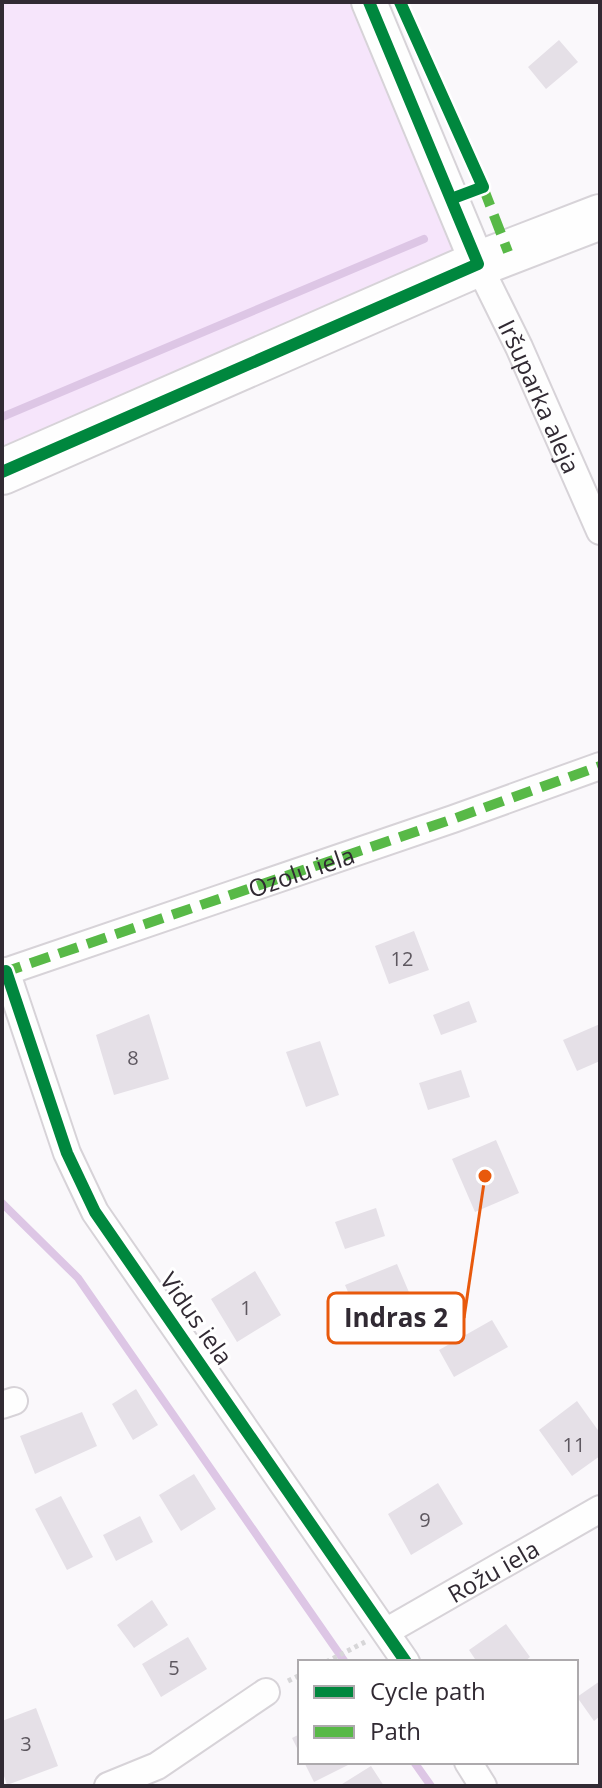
<svg xmlns="http://www.w3.org/2000/svg" width="602" height="1788" viewBox="0 0 602 1788" font-family="'Open Sans',sans-serif">
	<style>
		.green { fill: #f6e5fb }
		.lines { fill: none; stroke-linecap: round; stroke-linejoin: round }
		.stream { stroke: #ddc6e5; stroke-width: 8 }
		.building { fill: #e5e0e7 }
		.minor-casing { stroke: #d7d3d8; stroke-width: 30 }
		.tertiary-casing { stroke: #d7d3d8; stroke-width: 38 }
		.trunk-casing { stroke: #d7d3d8; stroke-width: 48 }
		.path { stroke: #d7d6d8; stroke-width: 5; stroke-dasharray: 4 4; stroke-linecap: butt }
		.minor { stroke: #fefefe; stroke-width: 26 }
		.tertiary { stroke: #fefefe; stroke-width: 34 }
		.trunk { stroke: #fefefe; stroke-width: 44 }
		.quiet { stroke: #58b947; stroke-width: 10; stroke-dasharray: 20 10; stroke-linecap: butt }
		.cycleway-casing { stroke: #fff; stroke-width: 17 }
		.cycleway { stroke: #00873e; stroke-width: 12 }
		.labels { text-anchor: middle; dominant-baseline: central; stroke-width: 6; stroke-linejoin: round; paint-order: stroke }
		.number-label { font-size: 20px; fill: #5e5860 }
		.street-label { font-size: 24px; fill: #312a33; stroke: #fff }
		.leader { fill: none; stroke: #e8590c; stroke-width: 3 }
		.callout-dot { fill: #e8590c; stroke: #fff; stroke-width: 3 }
		.callout { fill: #fff; stroke: #e8590c; stroke-width: 3 }
		.callout-label { font-size: 26px; text-anchor: middle; font-weight: bold; fill: #312a33 }
	</style>
	<rect width="100%" height="100%" fill="#faf8fb"/>
	<path class="green" d="M2 2H369L478 264 2 472Z"/>
	<g class="lines">
		<path class="stream" d="M2 417 424 239
			M2 1203 78 1278 345 1662
			M414 1762 431 1786"/>
	</g>
	<path class="building" d="M559 40 578 62 546 89 528 67Z
		M414 931 429 970 389 984 375 946Z
		M469 1001 477 1022 441 1035 433 1015Z
		M149 1014 169 1079 114 1095 96 1035Z
		M600 1024V1061L577 1071 563 1040Z
		M320 1041 339 1095 306 1107 286 1052Z
		M461 1070 470 1097 428 1110 419 1083Z
		M496 1140 519 1193 475 1212 452 1159Z
		M376 1208 385 1236 345 1249 335 1222Z
		M397 1264 411 1297 359 1318 345 1285Z
		M255 1271 281 1315 237 1342 211 1299Z
		M492 1320 508 1347 454 1377 439 1350Z
		M136 1389 158 1425 133 1440 112 1404Z
		M577 1401 600 1433V1456L572 1476 539 1430Z
		M82 1412 97 1446 35 1474 20 1436Z
		M194 1474 216 1509 181 1531 159 1495Z
		M438 1483 463 1524 411 1555 388 1514Z
		M61 1496 93 1557 67 1570 35 1509Z
		M140 1516 153 1542 116 1561 103 1535Z
		M152 1600 168 1625 134 1648 117 1625Z
		M506 1624 530 1657 524 1662H477L469 1650Z
		M188 1637 207 1669 161 1697 142 1664Z
		M600 1681V1716L594 1721 577 1697Z
		M36 1708 58 1766 7 1785 2 1770V1721Z
		M300 1734V1754L292 1738Z
		M304 1762H354L314 1782Z
		M371 1766 384 1786H339Z"/>
	<g class="lines">
		<g class="minor-casing">
			<g id="minor">
				<path id="s1" d="M478 264 519 347 600 531"/>
				<path d="M6 971 67 1153 95 1212 406 1662"/>
				<path id="s2" d="M2 973 453 819 600 766"/>
				<path d="M2 1405 14 1401"/>
				<path id="s3" d="M387 1631 600 1509"/>
				<path d="M468 1762 483 1786"/>
				<path d="M108 1786 157 1766 266 1692"/>
			</g>
		</g>
		<g class="tertiary-casing">
			<path id="tertiary" d="M369 2 478 264"/>
		</g>
		<g class="trunk-casing">
			<path id="trunk" d="M2 472 478 264 600 217"/>
		</g>
		<path class="path" d="M326 1662 365 1642
			M288 1681 300 1675"/>
		<use href="#minor" class="minor"/>
		<use href="#tertiary" class="tertiary"/>
		<use href="#trunk" class="trunk"/>
		<path class="quiet" d="M483 187 508 252
			M2 973 453 819 600 766"/>
		<g class="cycleway-casing">
			<path id="cycleway" d="M400 2 483 187 451 199
				M2 472 478 264 369 2
				M6 971 67 1153 95 1212 406 1662"/>
		</g>
		<use href="#cycleway" class="cycleway"/>
	</g>
	<g class="labels">
		<g class="number-label">
			<text x="402" y="958">12</text>
			<text x="133" y="1057">8</text>
			<text x="246" y="1307">1</text>
			<text x="574" y="1444">11</text>
			<text x="425" y="1519">9</text>
			<text x="174" y="1667">5</text>
			<text x="26" y="1743">3</text>
		</g>
		<g class="street-label">
			<text stroke="none"><textPath href="#s1" startOffset="146">Iršuparka aleja</textPath></text>
			<text stroke="none"><textPath href="#s2" startOffset="316">Ozolu iela</textPath></text>
			<text transform="translate(197 1318) rotate(55)">Vidus iela</text>
			<text stroke="none"><textPath href="#s3" startOffset="122">Rožu iela</textPath></text>
		</g>
	</g>
	<path class="leader" d="M485 1176L464 1318"/>
	<circle class="callout-dot" cx="485" cy="1176" r="8"/>
	<rect class="callout" x="328" y="1293" width="136" height="50" rx="8"/>
	<g class="callout-label">
		<text x="396" y="1327">Indras 2</text>
	</g>
	<rect width="602" height="1788" fill="none" stroke="#312a33" stroke-width="8"/>
	<rect x="298" y="1660" width="280" height="104" fill="#ffffff" stroke="#adaaad" stroke-width="2"/>
	<rect x="314" y="1686" width="40" height="12" fill="#00873e" stroke="#adaaad" stroke-width="2"/>
	<text x="370" y="1700" font-size="24" fill="#312a33">Cycle path</text>
	<rect x="314" y="1726" width="40" height="12" fill="#58b947" stroke="#adaaad" stroke-width="2"/>
	<text x="370" y="1740" font-size="24" fill="#312a33">Path</text>
</svg>
